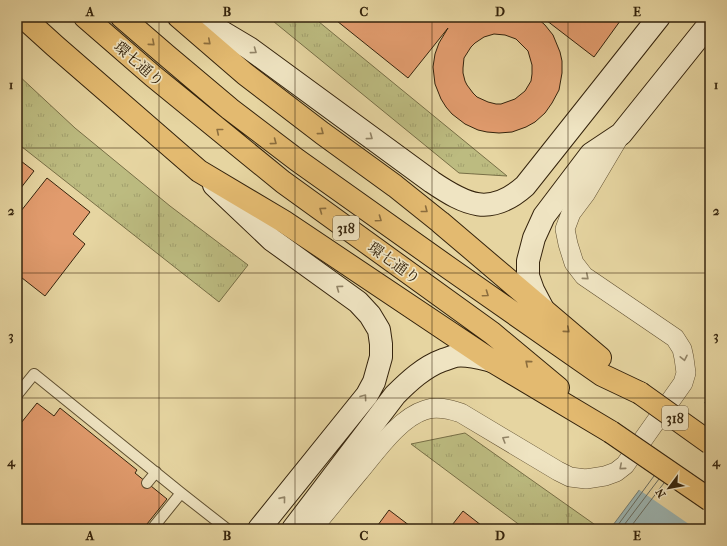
<svg xmlns="http://www.w3.org/2000/svg" width="727" height="546" viewBox="0 0 727 546" font-family="'IM FELL French Canon','Noto Serif JP',serif">
	<style>
		.grass { fill: url(#grass-tufts); stroke: #786f46 }
		.water { fill: #9cb5b2; stroke: #727b70 }
		.pier { fill: #e6d5a1 }
		.lines { fill: none; stroke-linecap: round; stroke-linejoin: round }
		.shore { stroke: #686c5f; stroke-width: 1 }
		.building { fill: #e29c6e; stroke: #34230c; fill-rule: evenodd }
		.lane-casing { stroke: #605031; stroke-width: 12 }
		.street-casing { stroke: #605031; stroke-width: 20 }
		.secondary-casing { stroke: #34230c; stroke-width: 24 }
		.primary-casing { stroke: #34230c; stroke-width: 24 }
		.lane { stroke: #efe4c2; stroke-width: 10 }
		.street { stroke: #efe4c2; stroke-width: 19 }
		.secondary { stroke: #efe4c2; stroke-width: 22 }
		.primary { stroke: #e3ba70; stroke-width: 22 }
		.primary-bridge-casing { stroke: #34230c; stroke-width: 24; stroke-linecap: butt }
		.primary-bridge { stroke: #e3ba70; stroke-width: 22 }
		.oneway { stroke: #8c6e3e }
		.oneway2 { stroke: #928467 }
		.grid { fill: none; stroke: #34230c; stroke-width: 1; stroke-opacity: 0.55 }
		.labels { text-anchor: middle; dominant-baseline: central; stroke-width: 3.5; stroke-linejoin: round; paint-order: stroke }
		.shield { fill: #efe4c2; stroke: #6c5d43; stroke-width: 1 }
		.shield-label { font-size: 14px; font-weight: bold; fill: #34230c }
		.street-label { font-size: 15px; fill: #34230c; stroke: #efe4c2 }
		.neatline { fill: none; stroke: #34230c; stroke-width: 1.5 }
		.grid-label { font-size: 13px; text-anchor: middle; font-weight: bold; fill: #34230c }
	</style>
	<defs>
		<pattern id="grass-tufts" width="24" height="20" patternUnits="userSpaceOnUse"><rect width="24" height="20" fill="#bcbb80"/><path d="M3 7l-1-3M5 7V3M7 7l1-3M15 17l-1-3M17 17v-4M19 17l1-3" fill="none" stroke="#a2a06d"/></pattern>
	</defs>
	<rect width="100%" height="100%" fill="#e6d5a1"/>
	<filter id="stains"><feTurbulence type="fractalNoise" baseFrequency=".005" numOctaves="4"/><feColorMatrix values="0 0 0 0 .2 0 0 0 0 .09 0 0 0 0 .02 0 0 0 .5 -.17"/></filter>
	<radialGradient id="worn" r=".72"><stop offset=".6" stop-color="#630" stop-opacity="0"/><stop offset="1" stop-color="#630" stop-opacity=".3"/></radialGradient>
	<path class="grass" d="M268 17H313L507 176 459 173Z
		M17 74 75 128 170 206 248 265 219 302 17 143Z
		M465 433 601 529H525L411 444Z"/>
	<path class="water" d="M710 396V529H610L709 397Z"/>
	<path class="pier" d="M703 402 710 407V529H696L638 489Z"/>
	<g class="lines">
		<path class="shore" d="M615 529 654 476
			M621 529 659 479
			M629 529 664 483"/>
	</g>
	<path class="building" d="M332 17H536L545 25 553 35 560 52 562 61V73L559 90 552 103 545 113 535 122 526 127 512 132 499 133 487 132 478 130 465 124 452 114 446 107 441 99 435 84 433 67 435 54 439 43 448 28 408 78ZM494 34 505 35 516 39 528 51 532 65V74L531 81 525 91 515 99 501 104H496L488 102 477 97 473 93 467 85 465 81 463 73V68L464 58 471 47 475 43 484 37Z
		M542 17H623L594 57Z
		M17 158 34 171 17 193Z
		M47 178 90 212 73 234 85 244 45 296 17 274V216Z
		M37 403 54 416 60 408 137 470 135 473 167 499 143 529H17V428Z
		M389 510 414 529H375Z
		M463 511 486 529H449Z"/>
	<g class="lines">
		<g class="lane-casing">
			<path id="lane" d="M17 395 34 374 181 493 227 529
				M147 483 156 472
				M152 529 181 493"/>
		</g>
		<g class="street-casing">
			<path id="street" d="M312 529C328 510 343 491 359 472 376 452 399 418 425 410 437 406 449 409 461 413L558 471 570 477 586 479 605 476 616 472 625 465 683 383 686 373 684 358 682 349 675 338 584 276 574 263 568 244 565 229 571 213 586 193 621 134"/>
		</g>
		<g class="secondary-casing">
			<path id="secondary" d="M197 17 249 48 432 182C466 205 490 217 525 186L659 17
				M214 185 272 240 358 302 370 315 379 330 381 344V357L374 382 367 395 259 529
				M543 309 533 290 528 276V261L534 238 544 216 591 154 621 134 710 23
				M293 529 395 395C409 381 424 367 443 360 447 359 451 357 455 356 467 354 480 358 492 361"/>
		</g>
		<g class="primary-casing">
			<path id="primary" d="M23 17 55 46 199 171 283 221 492 361 611 432
				M85 17 153 76 283 182 492 333 558 388
				M122 17 166 55 230 109 297 160 449 268 602 375 640 393
				M179 17 245 74 322 133 395 186 440 222 600 358"/>
		</g>
		<use href="#lane" class="lane"/>
		<use href="#street" class="street"/>
		<use href="#secondary" class="secondary"/>
		<use href="#primary" class="primary"/>
		<g class="primary-bridge-casing">
			<path id="primary-bridge" d="M640 393 710 443
				M611 432 710 500"/>
		</g>
		<use href="#primary-bridge" class="primary-bridge"/>
	</g>
	<defs><path id="oneway-chevron" d="M-2-3.5L2.5 0L-2 3.5" fill="none" stroke-width="1.6" stroke-linecap="round" stroke-linejoin="round"/></defs>
	<g class="oneway">
		<use href="#oneway-chevron" transform="translate(208 42) rotate(41)"/>
		<use href="#oneway-chevron" transform="translate(152 43) rotate(41)"/>
		<use href="#oneway-chevron" transform="translate(219 131) rotate(-141)"/>
		<use href="#oneway-chevron" transform="translate(321 132) rotate(37)"/>
		<use href="#oneway-chevron" transform="translate(274 142) rotate(37)"/>
		<use href="#oneway-chevron" transform="translate(322 210) rotate(-144)"/>
		<use href="#oneway-chevron" transform="translate(425 210) rotate(38)"/>
		<use href="#oneway-chevron" transform="translate(379 219) rotate(35)"/>
		<use href="#oneway-chevron" transform="translate(486 294) rotate(35)"/>
		<use href="#oneway-chevron" transform="translate(567 330) rotate(41)"/>
		<use href="#oneway-chevron" transform="translate(528 363) rotate(-140)"/>
	</g>
	<g class="oneway2">
		<use href="#oneway-chevron" transform="translate(254 51) rotate(36)"/>
		<use href="#oneway-chevron" transform="translate(370 137) rotate(36)"/>
		<use href="#oneway-chevron" transform="translate(586 277) rotate(40)"/>
		<use href="#oneway-chevron" transform="translate(339 288) rotate(-144)"/>
		<use href="#oneway-chevron" transform="translate(684 358) rotate(78)"/>
		<use href="#oneway-chevron" transform="translate(364 397) rotate(-54)"/>
		<use href="#oneway-chevron" transform="translate(505 439) rotate(-149)"/>
		<use href="#oneway-chevron" transform="translate(622 467) rotate(139)"/>
		<use href="#oneway-chevron" transform="translate(283 499) rotate(-51)"/>
	</g>
	<path class="grid" d="M159 17V529M295 17V529M432 17V529M568 17V529M17 148H710M17 273H710M17 398H710"/>
	<g class="labels">
		<g class="shield">
			<rect x="333" y="216" width="26" height="24" rx="3"/>
			<rect x="662" y="406" width="26" height="24" rx="3"/>
		</g>
		<g class="shield-label">
			<text x="346" y="228">318</text>
			<text x="675" y="418">318</text>
		</g>
		<g class="street-label">
			<text transform="translate(139 64) rotate(41)">環七通り</text>
			<text transform="translate(394 263) rotate(36)">環七通り</text>
		</g>
	</g>
	<rect width="727" height="546" fill="none" stroke="#e6d5a1" stroke-width="44"/>
	<g transform="translate(669 488) rotate(238)" stroke="#efe4c2" stroke-width="3" paint-order="stroke">
	<path d="M0-3L7 15L0 10L-7 15Z" fill="#34230c"/>
	<text y="-6" font-size="11" font-weight="bold" text-anchor="middle" fill="#34230c">N</text>
	</g>
	<rect x="22" y="22" width="683" height="502" class="neatline"/>
	<g class="grid-label">
		<text x="90" y="16">A</text>
		<text x="227" y="16">B</text>
		<text x="364" y="16">C</text>
		<text x="500" y="16">D</text>
		<text x="637" y="16">E</text>
		<text x="11" y="89">1</text>
		<text x="716" y="89">1</text>
		<text x="11" y="215">2</text>
		<text x="716" y="215">2</text>
		<text x="11" y="340">3</text>
		<text x="716" y="340">3</text>
		<text x="11" y="466">4</text>
		<text x="716" y="466">4</text>
		<text x="90" y="540">A</text>
		<text x="227" y="540">B</text>
		<text x="364" y="540">C</text>
		<text x="500" y="540">D</text>
		<text x="637" y="540">E</text>
	</g>
	<rect width="100%" height="100%" filter="url(#stains)"/>
	<rect width="100%" height="100%" fill="url(#worn)"/>
</svg>
